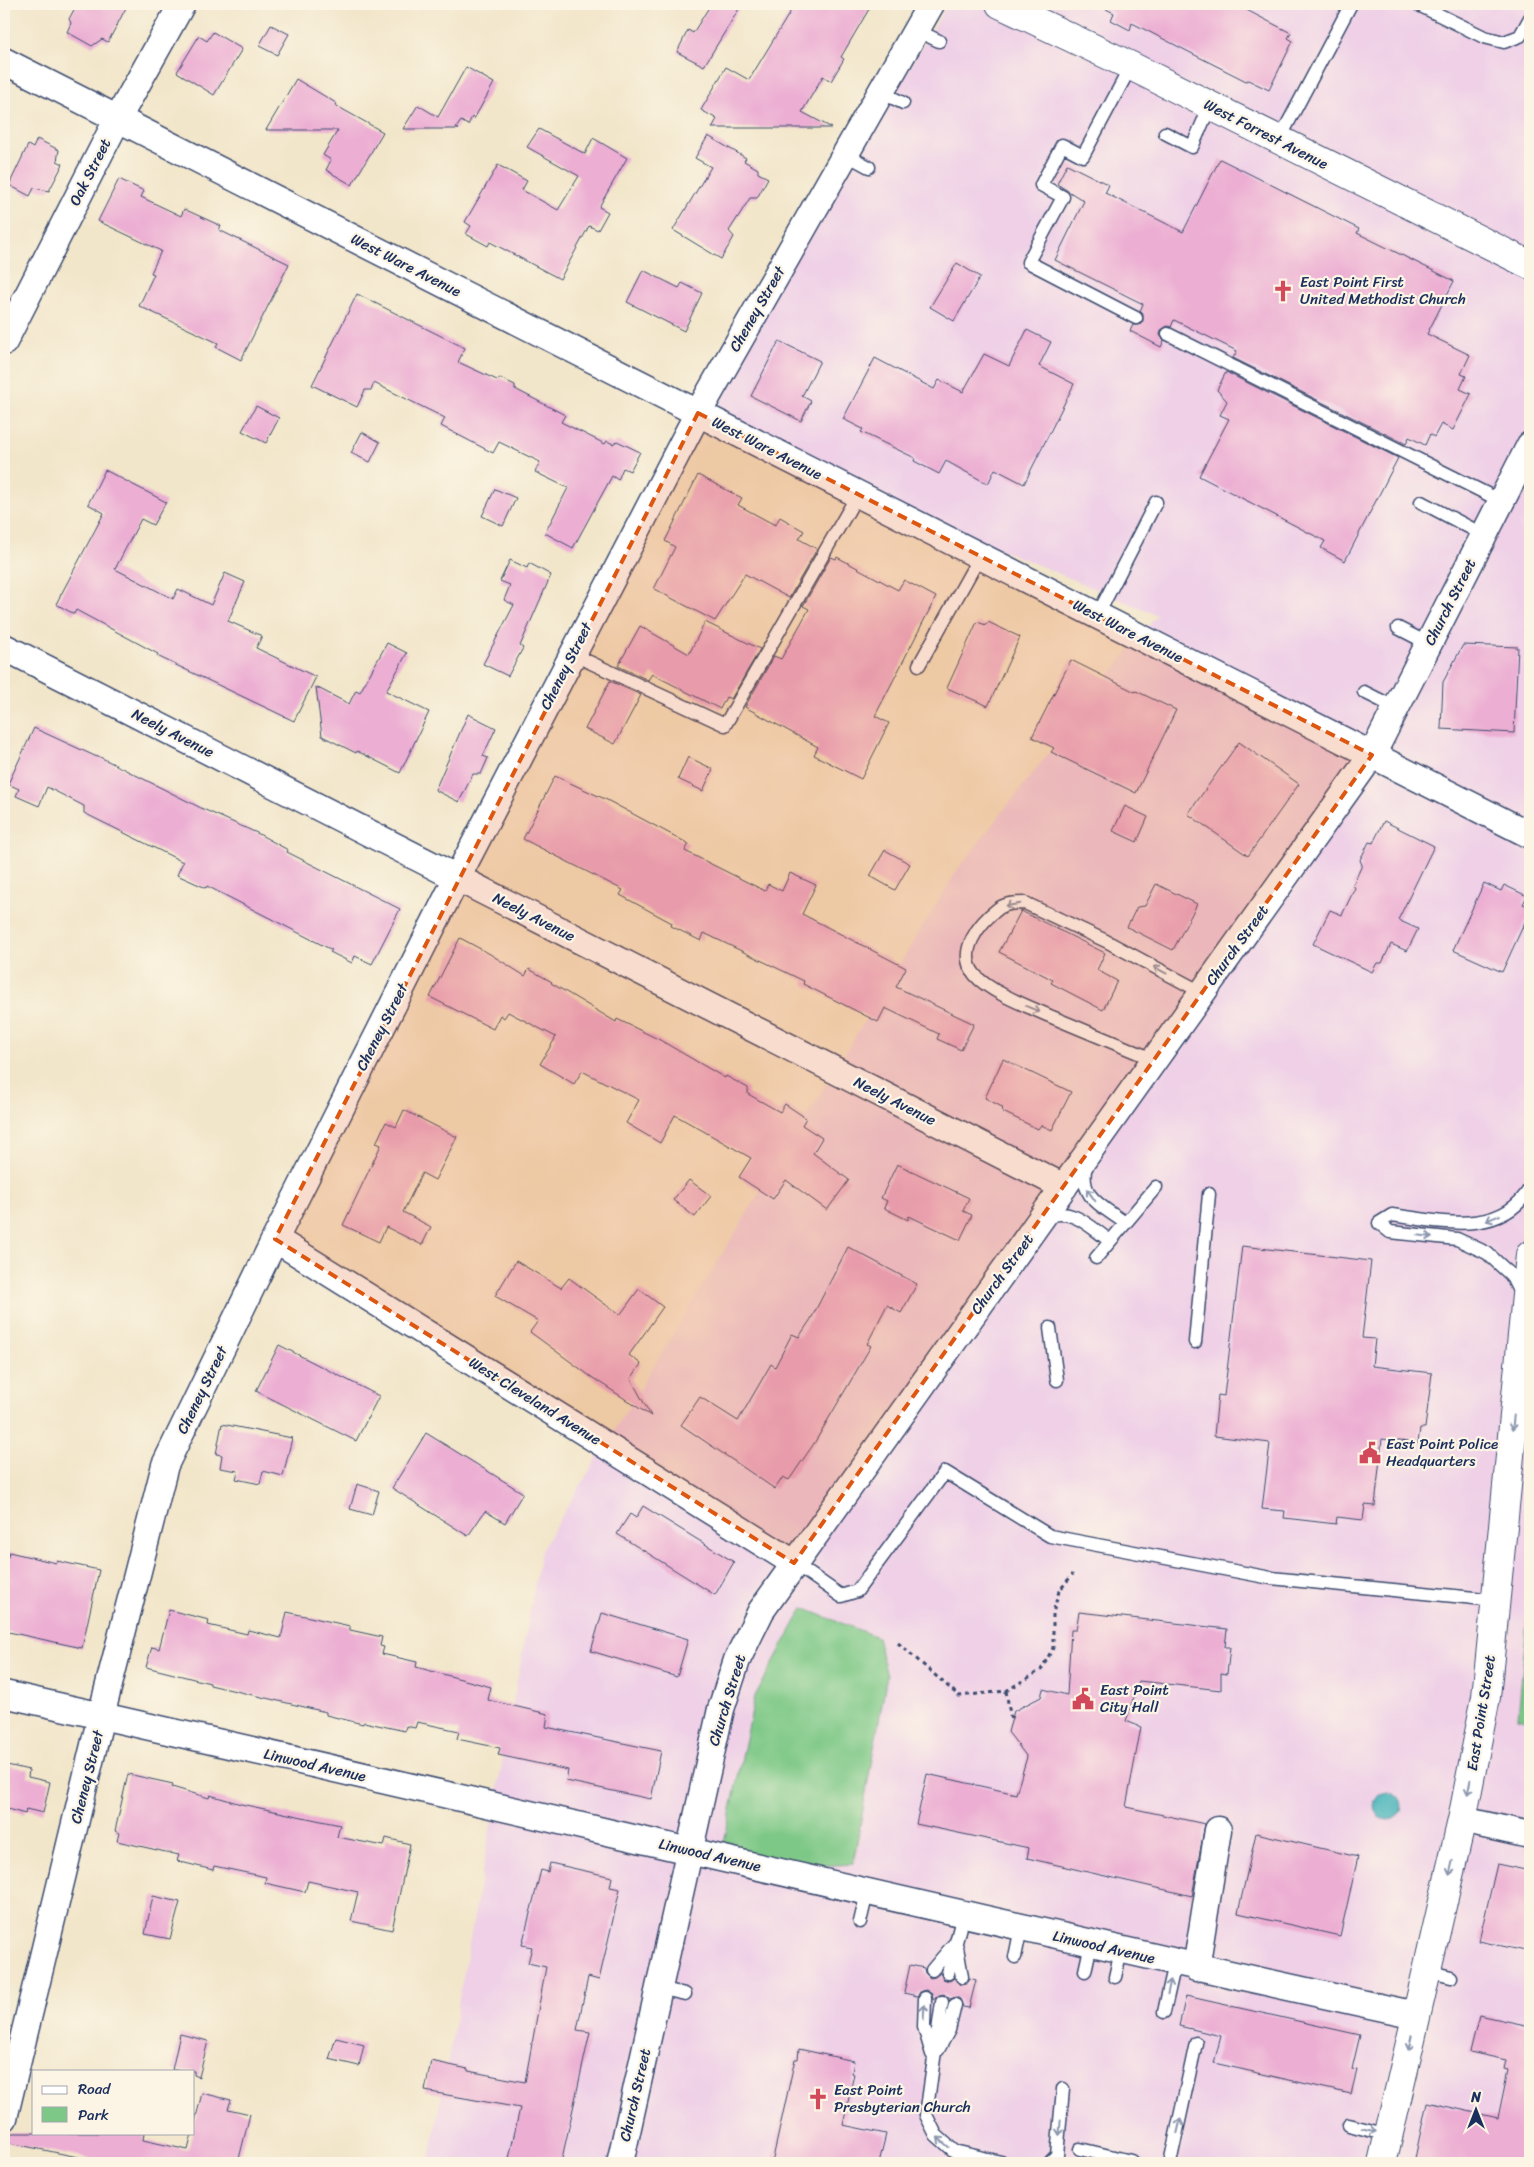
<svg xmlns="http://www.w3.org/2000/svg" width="1534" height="2167" viewBox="0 0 1534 2167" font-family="Sriracha,sans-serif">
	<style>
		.built { fill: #efd0e7 }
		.green { fill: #7dc886; stroke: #4c7c72 }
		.water { fill: #40b1b9; stroke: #2e708c }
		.building { fill: #ecaed3 }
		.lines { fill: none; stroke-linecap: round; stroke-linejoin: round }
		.service-casing { stroke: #3b4a6e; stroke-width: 15 }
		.minor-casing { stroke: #3b4a6e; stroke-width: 29 }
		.secondary-casing { stroke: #3b4a6e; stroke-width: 30 }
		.primary-casing { stroke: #3b4a6e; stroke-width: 30 }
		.path { stroke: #3b4a6e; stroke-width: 3; stroke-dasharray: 4 4; stroke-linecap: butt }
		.service { stroke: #fff; stroke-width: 12 }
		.minor { stroke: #fff; stroke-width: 26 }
		.secondary { stroke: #fff; stroke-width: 28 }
		.primary { stroke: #fff; stroke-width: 28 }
		.oneway { stroke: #8d97ae }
		.marked { fill: #de5710; fill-opacity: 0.2; stroke: #de5710; stroke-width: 4; stroke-dasharray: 10 6; stroke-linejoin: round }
		.labels { text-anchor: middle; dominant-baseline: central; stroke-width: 4.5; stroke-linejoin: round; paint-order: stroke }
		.street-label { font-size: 15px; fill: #1b2f5e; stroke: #fcf5e5 }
		.poi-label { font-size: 15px; fill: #1b2f5e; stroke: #fcf5e5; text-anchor: start }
	</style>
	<rect width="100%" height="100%" fill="#fcf5e5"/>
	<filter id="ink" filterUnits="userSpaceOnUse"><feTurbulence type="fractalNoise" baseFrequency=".02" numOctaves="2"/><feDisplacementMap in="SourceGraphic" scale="10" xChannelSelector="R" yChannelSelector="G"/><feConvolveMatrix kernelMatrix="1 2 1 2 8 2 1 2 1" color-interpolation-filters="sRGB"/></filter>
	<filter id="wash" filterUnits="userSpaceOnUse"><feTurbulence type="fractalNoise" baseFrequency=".0096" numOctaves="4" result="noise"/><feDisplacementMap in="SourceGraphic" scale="20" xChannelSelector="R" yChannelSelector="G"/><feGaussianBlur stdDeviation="1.12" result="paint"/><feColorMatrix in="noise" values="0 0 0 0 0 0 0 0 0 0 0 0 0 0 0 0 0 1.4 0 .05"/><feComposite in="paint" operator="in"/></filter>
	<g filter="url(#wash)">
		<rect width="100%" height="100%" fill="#f2e6ca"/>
		<path class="built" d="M948 4H1530V2163H429L541 1550 958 869 1157 615 696 421Z"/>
		<path class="green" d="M1530 1588V1721L1518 1718Z
			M803 1608 877 1637 887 1676 853 1864 801 1867 723 1847 755 1696Z"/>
		<path class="water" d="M1374 1806a14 14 0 1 1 28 0a14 14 0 1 1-28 0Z"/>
		<g id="blocks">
			<path class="building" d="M77 4H128L108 42 102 39 92 46 67 32 71 23 69 19Z
				M711 4H742L704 66 677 52 688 30 693 33Z
				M795 4H872L841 57 844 59 831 81 823 76 802 112 832 128H712L717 119 701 110 726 67 749 80Z
				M1096 4H1235L1291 33 1288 38 1293 41 1269 90 1248 80 1246 81 1132 23 1130 30 1111 20 1114 13Z
				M271 25 289 34 277 55 259 46Z
				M213 32 242 49 214 95 177 72 199 36 207 41Z
				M466 67 494 83 474 119 472 117 468 125 461 121 456 128 459 129H403L418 105 438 117Z
				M296 79 336 103 335 105 383 132 352 185 326 170 331 160 323 155 338 130H266Z
				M539 129 585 154 593 138 627 158 599 207 608 212 598 230 589 226 560 279 490 242 488 246 466 234 471 226 465 222 498 165 527 181 522 190 558 210 579 176 527 147Z
				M708 136 746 158 744 161 758 169V173L768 178 757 198H750L729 231 734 237 721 259 673 230 711 167 695 158Z
				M37 139 59 150 57 161 63 164 49 191 34 188 30 196 9 185 28 145 33 148Z
				M1220 159 1359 229 1357 233 1454 281 1427 334 1470 355 1461 374 1466 376 1460 389 1471 394 1453 430 1441 424 1434 437 1430 434 1425 445 1409 437 1406 444 1233 358 1237 351 1174 320 1171 327 1167 326 1161 330 1160 335 1164 341 1161 347 1130 331 1133 325H1140L1143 321V314L1140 311 1143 304 1055 260 1084 201 1057 184 1067 164 1109 185 1105 193 1183 232Z
				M119 179 144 191 141 197 181 216 184 209 221 226 219 230 289 264 241 360 216 347 218 343 139 306 154 274 151 273 161 251 98 221Z
				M957 263 980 277 954 321 930 307Z
				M643 270 679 288 682 283 702 293 684 331 627 302Z
				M357 294 465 348 458 362 497 380 500 378 515 385V389L565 415 561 422 605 444 607 441 613 444 617 441 640 452 630 471 623 468 618 480 612 476 573 548 545 533 568 488 535 472 540 462 499 442 493 453 441 426 445 418 374 383 371 390H365L357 407 312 385Z
				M1027 330 1051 342 1039 366 1074 384 1024 484 995 469 988 484 946 461 939 474 914 461 915 458 861 432 863 429 843 419 875 358 934 389 939 380 963 392 984 354 1009 366Z
				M779 341 820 361 802 396 811 401 801 421 751 396Z
				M1226 372 1398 458 1345 561 1321 548 1325 541 1199 476 1229 419 1220 415 1227 401 1217 390Z
				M256 406 279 418 266 443 242 431Z
				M362 432 380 442 370 462 351 453Z
				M105 470 166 502 153 525 141 519 115 569 173 599 178 589 211 605 225 573 245 582 228 621 262 636 256 648 316 677 294 721 157 656 158 654 76 610 74 614 56 604 104 513 88 504Z
				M698 475 742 498 738 505 775 525 780 517 804 531 799 539 817 549 789 598 745 574 715 621 654 589 675 547 665 541Z
				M495 489 516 498 503 526 482 516Z
				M831 557 836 559 837 557 898 590 904 580 936 597 875 716 889 723 861 779 814 755 818 747 745 707 774 656 781 659 809 609 803 606Z
				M510 560 527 568 529 563 551 575 520 646 523 648 508 676 483 664 514 605 504 600 510 585 500 581Z
				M705 622 760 649 731 699 726 697 720 709 652 674 648 680 618 666 640 626 689 654Z
				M977 622 986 625 988 622 1020 637 988 706 947 688Z
				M387 643 407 653 386 691 429 712 400 773 357 751 356 753 322 736 316 687 349 704 356 690 360 692Z
				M1463 645 1518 647 1514 733 1441 729 1443 682Z
				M1071 660 1135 692 1136 691 1176 710 1136 793 1051 752 1054 748 1032 737Z
				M610 681 641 695 615 744 585 729Z
				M468 714 496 728 483 756 488 758 481 774H473L459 802 435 790Z
				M34 728 97 757 98 756 203 809 257 833 288 850 287 852 400 909 372 964 355 956 352 963 330 952 332 950 207 886 206 888 177 875 183 862 84 813V806L47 787 39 806 16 796 19 789 8 784Z
				M1239 742 1299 784 1248 856 1188 814Z
				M688 757 713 769 703 791 678 779Z
				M555 776 607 800 689 844 685 851 765 891 768 884 782 891 790 873 816 885 802 914 906 968 896 987 974 1024 961 1050 937 1039 939 1034 885 1008 878 1022 803 984 804 981 704 933 701 941 671 926 672 923 620 895 623 890 523 839Z
				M1125 806 1148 817 1137 842 1113 831Z
				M1384 821 1434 846 1398 920 1418 929 1407 951 1391 944 1382 963H1377L1372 972 1313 944 1330 910 1342 915 1355 888 1353 885 1362 865 1360 860 1369 842 1373 843Z
				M885 850 910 864 895 890 870 876Z
				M1484 883 1501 891 1504 885 1527 896 1523 904 1530 907V911L1502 972 1453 950Z
				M1156 884 1197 904 1173 950 1127 927 1137 907 1145 906Z
				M1021 911 1105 953 1097 970 1117 981 1103 1010 1051 983 1053 980 999 952Z
				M460 938 490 954 525 976 529 969 552 982 551 983 616 1022 617 1019 660 1040 725 1078 726 1076 748 1088V1094L780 1112 785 1104 806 1118 802 1125 822 1138 813 1153 849 1180 827 1210 786 1180 773 1199 739 1177 751 1158 675 1115 660 1143 626 1123 639 1100 582 1071 574 1084 540 1064 556 1037 508 1012 504 1018 500 1015 493 1029 430 997Z
				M1003 1059 1071 1092 1052 1130 1041 1125 1038 1129 1003 1112 1002 1107 985 1098Z
				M404 1110 457 1137 435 1180 422 1173 403 1212 431 1227 422 1245 386 1227 379 1242 343 1225 381 1145 376 1143 386 1122 396 1127Z
				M897 1164 969 1198 963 1211 972 1215 960 1240 909 1216 908 1220 884 1208 887 1201 881 1198Z
				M689 1180 711 1196 695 1217 673 1200Z
				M1242 1246 1371 1261 1362 1338 1375 1339 1372 1366 1432 1373 1425 1428H1420L1418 1443 1382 1439 1375 1506 1365 1505 1363 1520 1337 1517 1336 1524 1284 1518 1285 1511 1262 1509 1270 1443 1214 1436 1218 1395 1224 1396Z
				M848 1247 917 1284 901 1313 887 1305 867 1344 871 1346 815 1442 789 1480 783 1477 775 1489 681 1425 700 1397 738 1421 771 1364 775 1367 792 1334 799 1337 811 1319Z
				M516 1261 561 1288 569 1278 620 1315 639 1289 663 1307 629 1355 641 1364 631 1379 651 1416 590 1376 530 1332 538 1321 495 1296Z
				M279 1345 379 1396 356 1441 256 1391Z
				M222 1424 292 1438 283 1476 263 1471 260 1484 236 1479 238 1471 220 1468 222 1455 216 1454Z
				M426 1433 523 1493 505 1523 485 1511 468 1536 392 1488Z
				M357 1484 379 1491 372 1515 350 1509Z
				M643 1506 734 1562 715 1595 617 1534 630 1514 636 1518Z
				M9 1552 56 1563 57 1561 99 1570 82 1648 4 1631V1556L8 1557Z
				M169 1610 209 1620 208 1625 247 1634 248 1630 281 1638 287 1612 350 1626V1630L382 1637 380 1646 384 1647 382 1654 417 1662 416 1667 491 1687 488 1700 548 1714 546 1727 661 1751 651 1799 566 1781 568 1770 498 1755 500 1748 457 1739 459 1731 417 1722 415 1728 406 1726 405 1731 364 1722 363 1724 326 1715V1712L210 1685V1683L146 1667 152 1647 159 1649Z
				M1079 1612 1227 1629 1225 1647H1230L1227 1674 1221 1673V1690L1139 1681 1126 1721 1141 1727 1126 1807 1205 1824 1192 1896 1027 1858 1029 1848 916 1824 927 1774 1016 1794 1027 1757 1008 1732 1014 1711 1041 1697 1043 1689 1067 1695 1071 1630H1076Z
				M602 1613 688 1639 677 1677 591 1651Z
				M7 1765 29 1770 28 1777 50 1782 43 1813 26 1809 25 1814 4 1808V1779Z
				M128 1774 173 1784 172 1787 209 1798 210 1795 241 1804 340 1825 337 1837 384 1846 386 1838 410 1844 392 1930 351 1921 358 1892 308 1881 305 1892 265 1883 266 1877 214 1866 213 1870 177 1861 179 1855 117 1841 119 1833 115 1831Z
				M1256 1833 1358 1857 1340 1936 1238 1913Z
				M550 1863 612 1877 610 1887 620 1889 599 1980 588 1977 577 2030 590 2032 561 2163H508L520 2108 425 2091 431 2061 468 2069V2071L525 2082 546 1967 528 1963 532 1947 522 1945 541 1870 548 1872Z
				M1497 1864 1530 1871V1952L1479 1941Z
				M153 1896 180 1902 170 1939 145 1934Z
				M910 1965 924 1968 925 1973 930 1978 935 1977 940 1973 943 1979 950 1981 954 1978 960 1985 967 1984 970 1978 976 1980 969 2008 963 2007 960 1999 956 1997 950 1999 944 1994 939 1995 933 2000 932 1994 926 1990 921 1991 917 1996 904 1993Z
				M1186 1996 1360 2035 1352 2069 1357 2070 1351 2094 1214 2063 1221 2036 1179 2026Z
				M1479 2015 1530 2026V2163H1414L1427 2102 1498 2118 1508 2070 1504 2069 1506 2060 1470 2052Z
				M180 2034 208 2041 199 2077 194 2075V2071L172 2070Z
				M336 2038 364 2045 359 2066 329 2059Z
				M799 2049 854 2061 852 2073 854 2074 843 2125 886 2134 879 2163H772L795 2059H798Z
				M202 2093 231 2100 228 2109 250 2114 238 2163H107L5 2142 6 2133H144L143 2140 188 2150Z"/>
		</g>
	</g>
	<g filter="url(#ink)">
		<use href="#blocks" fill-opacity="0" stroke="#3b4a6e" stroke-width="1"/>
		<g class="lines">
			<g class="service-casing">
				<path id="service" d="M1417 4 1484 37 1504 42 1520 36 1530 18
					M916 30 939 41
					M1131 66 1083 156 1062 145 1041 185 1063 197 1028 262 1136 318
					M881 92 903 103
					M1165 133 1192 147 1210 106
					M1279 140 1351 4
					M845 154 869 167
					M1168 334 1501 501
					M1421 502 1484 535
					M1097 616 1156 502
					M1398 628 1429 644
					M572 654 725 725 858 494
					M919 665 980 556
					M1364 692 1396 708
					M1155 1060C1121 1046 1086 1031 1052 1017 1032 1008 989 992 975 975 956 952 979 923 999 908 1007 903 1016 903 1025 903L1106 941 1203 993
					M1086 1165C1078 1198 1103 1206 1125 1223
					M1046 1217C1072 1206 1090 1227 1110 1241
					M1096 1258 1156 1187
					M1521 1295 1511 1275 1487 1253 1457 1239 1390 1232 1379 1223 1392 1215C1438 1221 1501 1238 1530 1188
					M1050 1328 1057 1380
					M1195 1342 1209 1194
					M794 1563 841 1596 857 1591 945 1472 1050 1536 1271 1578 1495 1600
					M860 1922 867 1893
					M957 1947 962 1977
					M1015 1957 1021 1928
					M932 1970 954 1944
					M1085 1971 1091 1944
					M1427 1971 1451 1977
					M948 1973 963 1915
					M1115 1977 1121 1951
					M659 1988 685 1994
					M925 1998 924 2027 932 2054
					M942 2002 926 2115 936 2135 954 2151 1005 2163
					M1164 2012 1175 1963
					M938 2050 949 2030 955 2005
					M1349 2125 1388 2135
					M1080 2149 1131 2161
					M1049 2163 1057 2155 1063 2089
					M1170 2163 1196 2043"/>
			</g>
			<g class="minor-casing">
				<path id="minor" d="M4 61 1530 835
					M4 342 118 118 182 4
					M4 647 1064 1187
					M275 1239 794 1563
					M4 1694C475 1799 944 1913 1416 2015
					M1462 1820 1530 1835
					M1196 1968 1218 1830
					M4 2118 101 1716 165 1465 275 1239 457 878 698 413 931 4
					M620 2163 721 1709 737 1660 761 1611 1372 755 1530 445"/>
			</g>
			<g class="secondary-casing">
				<path id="secondary" d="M1000 4 1131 66 1530 265"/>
			</g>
			<g class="primary-casing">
				<path id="primary" d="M1382 2163 1462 1820 1486 1697 1530 1255"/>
			</g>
			<path class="path" d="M898 1643 959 1696 1006 1691 1041 1670 1053 1648V1613L1059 1591 1073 1574
				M1006 1691 1011 1720"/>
			<use href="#service" class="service"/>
			<use href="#minor" class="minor"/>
			<use href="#secondary" class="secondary"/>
			<use href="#primary" class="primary"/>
		</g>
		<defs><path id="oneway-shaft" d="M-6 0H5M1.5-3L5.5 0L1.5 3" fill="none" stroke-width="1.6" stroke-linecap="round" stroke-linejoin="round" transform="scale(1.25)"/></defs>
		<g class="oneway">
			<use href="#oneway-shaft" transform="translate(1013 905) rotate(170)"/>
			<use href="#oneway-shaft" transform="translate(1160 970) rotate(-152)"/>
			<use href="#oneway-shaft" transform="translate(1033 1009) rotate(23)"/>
			<use href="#oneway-shaft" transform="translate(1091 1195) rotate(-125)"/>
			<use href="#oneway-shaft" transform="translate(1493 1218) rotate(157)"/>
			<use href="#oneway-shaft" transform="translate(1425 1236) rotate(6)"/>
			<use href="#oneway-shaft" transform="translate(1513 1423) rotate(96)"/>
			<use href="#oneway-shaft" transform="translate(1469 1787) rotate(101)"/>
			<use href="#oneway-shaft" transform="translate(1451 1868) rotate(103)"/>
			<use href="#oneway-shaft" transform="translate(1169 1987) rotate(-78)"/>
			<use href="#oneway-shaft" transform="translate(924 2012) rotate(-87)"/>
			<use href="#oneway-shaft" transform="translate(1410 2043) rotate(103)"/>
			<use href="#oneway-shaft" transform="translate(1179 2126) rotate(-77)"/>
			<use href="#oneway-shaft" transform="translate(1060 2128) rotate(95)"/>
			<use href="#oneway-shaft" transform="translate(1369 2130) rotate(14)"/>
			<use href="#oneway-shaft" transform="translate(943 2142) rotate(-139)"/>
		</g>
	</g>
	<path class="marked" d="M698 413 1372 755 794 1563 275 1239Z"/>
	<defs>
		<g id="church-bare" transform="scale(1.725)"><path d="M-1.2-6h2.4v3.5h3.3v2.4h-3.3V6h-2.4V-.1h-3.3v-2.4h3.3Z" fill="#d1495b" stroke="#fcf5e5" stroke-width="2.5" paint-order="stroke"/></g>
		<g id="civic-bare" transform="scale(1.725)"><path d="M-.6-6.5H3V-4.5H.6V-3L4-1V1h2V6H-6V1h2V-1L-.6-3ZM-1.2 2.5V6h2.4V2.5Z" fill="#d1495b" stroke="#fcf5e5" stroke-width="2.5" paint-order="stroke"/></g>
	</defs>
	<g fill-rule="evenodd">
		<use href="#church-bare" x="1283" y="291"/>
		<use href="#civic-bare" x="1370" y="1453"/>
		<use href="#civic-bare" x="1083" y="1699"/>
		<use href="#church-bare" x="818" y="2099"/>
	</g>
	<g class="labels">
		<g class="street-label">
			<text transform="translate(1266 134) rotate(27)">West Forrest Avenue</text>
			<text transform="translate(90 172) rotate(-63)">Oak Street</text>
			<text transform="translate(406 265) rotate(27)">West Ware Avenue</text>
			<text transform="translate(757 309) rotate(-60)">Cheney Street</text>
			<text transform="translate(767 448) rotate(27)">West Ware Avenue</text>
			<text transform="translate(1450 602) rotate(-63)">Church Street</text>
			<text transform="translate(1128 631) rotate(27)">West Ware Avenue</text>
			<text transform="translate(566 666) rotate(-63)">Cheney Street</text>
			<text transform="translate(173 733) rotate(27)">Neely Avenue</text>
			<text transform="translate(534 917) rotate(27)">Neely Avenue</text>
			<text transform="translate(1237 945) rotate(-54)">Church Street</text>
			<text transform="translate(382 1027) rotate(-63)">Cheney Street</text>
			<text transform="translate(895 1101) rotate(27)">Neely Avenue</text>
			<text transform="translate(1002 1274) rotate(-54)">Church Street</text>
			<text transform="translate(202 1390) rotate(-64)">Cheney Street</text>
			<text transform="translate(535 1401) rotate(32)">West Cleveland Avenue</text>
			<text transform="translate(727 1700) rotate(-73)">Church Street</text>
			<text transform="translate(1481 1713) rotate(-81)">East Point Street</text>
			<text transform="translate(315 1765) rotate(13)">Linwood Avenue</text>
			<text transform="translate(87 1777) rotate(-76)">Cheney Street</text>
			<text transform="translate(710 1855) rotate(13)">Linwood Avenue</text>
			<text transform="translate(1104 1947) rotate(13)">Linwood Avenue</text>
			<text transform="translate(635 2095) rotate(-77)">Church Street</text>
		</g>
		<g class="poi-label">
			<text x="1300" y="282">East Point First<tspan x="1300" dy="17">United Methodist Church</tspan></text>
			<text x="1386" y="1444">East Point Police<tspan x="1386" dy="17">Headquarters</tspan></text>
			<text x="1100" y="1690">East Point<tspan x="1100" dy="17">City Hall</tspan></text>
			<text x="834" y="2090">East Point<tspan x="834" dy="17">Presbyterian Church</tspan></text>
		</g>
	</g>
	<rect width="1534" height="2167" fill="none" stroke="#fcf5e5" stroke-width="20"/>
	<rect x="32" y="2070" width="162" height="65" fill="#fcf5e5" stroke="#a2a6af"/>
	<rect x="42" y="2086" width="25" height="8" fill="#ffffff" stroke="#a2a6af"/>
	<text x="78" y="2094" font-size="15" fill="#1b2f5e">Road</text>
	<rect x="42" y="2107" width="25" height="15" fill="#7dc886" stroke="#a2a6af"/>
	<text x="78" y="2120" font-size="15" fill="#1b2f5e">Park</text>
	<g transform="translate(1476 2110)" stroke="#fcf5e5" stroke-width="4" paint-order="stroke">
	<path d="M0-4L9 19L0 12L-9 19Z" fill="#1b2f5e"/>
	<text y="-8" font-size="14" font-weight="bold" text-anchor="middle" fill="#1b2f5e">N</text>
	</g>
</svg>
